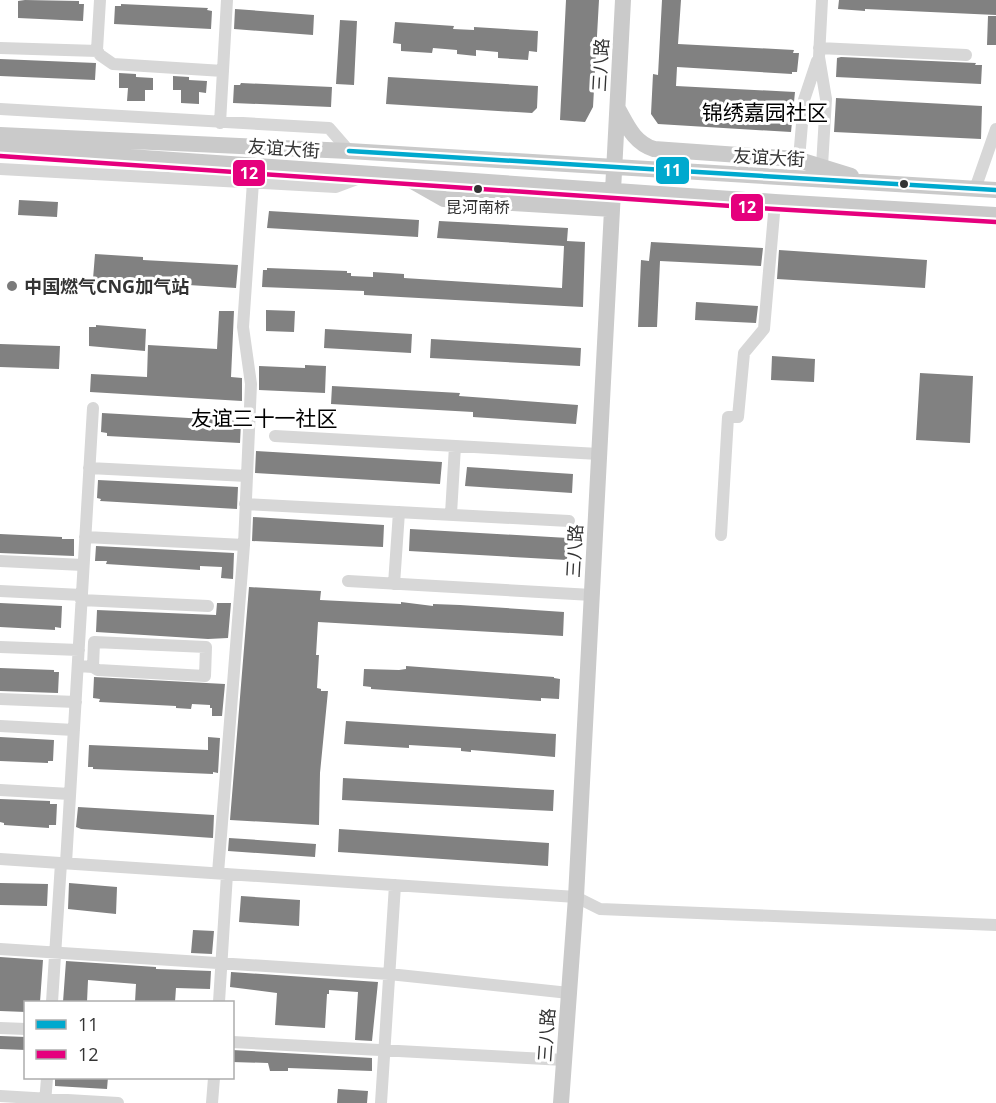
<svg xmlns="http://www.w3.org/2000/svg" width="996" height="1103" viewBox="0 0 996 1103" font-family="'Open Sans','Noto Sans SC',sans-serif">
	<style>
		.building { fill: #818181 }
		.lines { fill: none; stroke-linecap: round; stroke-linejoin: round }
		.minor { stroke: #d7d7d7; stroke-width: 12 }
		.major { stroke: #cacaca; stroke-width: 16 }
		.bus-1-casing { stroke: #fff; stroke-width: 9 }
		.bus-2-casing { stroke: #fff; stroke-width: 9 }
		.bus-1 { stroke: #00a9ce; stroke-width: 4.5 }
		.bus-2 { stroke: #e5007d; stroke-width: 4.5 }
		.bus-dot { fill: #333; stroke: #fff; stroke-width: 2 }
		.poi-dot { fill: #7a7a7a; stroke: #fff; stroke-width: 2 }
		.labels { text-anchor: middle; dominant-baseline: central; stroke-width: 6; stroke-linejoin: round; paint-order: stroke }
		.bus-label { font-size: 16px; fill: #333; stroke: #fff }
		.street-label { font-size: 18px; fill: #333; stroke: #fff }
		.poi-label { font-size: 18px; font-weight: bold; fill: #333; stroke: #fff; text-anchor: start }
		.quarter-label { font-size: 21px; fill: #000; stroke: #fff }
		.line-badge { stroke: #fff; stroke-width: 2 }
		.badge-label { font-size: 16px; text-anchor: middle; font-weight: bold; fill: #fff }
	</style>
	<rect width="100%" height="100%" fill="#fff"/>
	<path class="building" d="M25 0 79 1V4H84L83 21 18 18V1Z
		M566 0H599L593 107 585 122 560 120Z
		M662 0H681L678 44 794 50 793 53H799L797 72H792V74L677 67 676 86 795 92 791 132 658 124 651 114 653 74 658 75Z
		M839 0H996V15L865 9V11L838 9Z
		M121 4 208 8 207 10 212 11 211 29 114 24 115 6H121Z
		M235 9 314 15 313 35 234 29Z
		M988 16H996V45H987Z
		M340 20 357 21 354 85 336 84Z
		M395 22 454 26 453 29 474 30V27L538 31 537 52 529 51 528 60 498 58V52L476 50V56L457 54V50L433 48 432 53 401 51V44L393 43Z
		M841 57 976 63 975 65H982L981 84 836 77 837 58Z
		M0 59 96 63 95 80 0 76Z
		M119 73 136 74V77L153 78V90H145V101H127L128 88H119Z
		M173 76 189 77V80L207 81 206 93 199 92V104L181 103V90H173Z
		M388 77 538 86 537 108 532 113 386 104Z
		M241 83 332 87 331 107 233 103 234 85H240Z
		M836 98 982 106 981 139 834 132Z
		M19 200 58 202 57 217 18 215Z
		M269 211 419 220 418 237 267 228Z
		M439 221 568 228 567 241 585 242 583 307 364 295V291L262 287 263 270H267V268L347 271V273H351V276L373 277V272L404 274V278L562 288 564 246 437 238Z
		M651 242 763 248 761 266 660 261 657 327H638L641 260 649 261Z
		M779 250 927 260 925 288 777 279Z
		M95 254 143 257V260L238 265 236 288 93 279Z
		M696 302 758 306 756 323 695 320Z
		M266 310 295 311 294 332 266 331Z
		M219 311H234L231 377 242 378V401L90 392 91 374 147 377 148 345 217 349Z
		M96 325 146 329 145 351 89 346V327H96Z
		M325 329 412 334 411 353 324 348Z
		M431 339 581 348 580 366 430 358Z
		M0 344 60 346 59 369 0 367Z
		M772 356 815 359 814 382 771 380Z
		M305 365 326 366 325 393 259 390V366L305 368Z
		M920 373 973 376 970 443 916 440Z
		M332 386 460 393 459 396 578 405 576 424 473 417V412L331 404Z
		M102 413 241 421 240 443 107 436V433L101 432Z
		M256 451 442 462 440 484 255 473Z
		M467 467 573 474 572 493 465 486Z
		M98 480 238 487 237 509 100 501 101 499 97 498Z
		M253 517 384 525 383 547 252 541Z
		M410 529 568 538 567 560 409 551Z
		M0 534 62 537V539H74V556L0 553Z
		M96 546 234 553 233 579 221 578 222 567 200 566V570L106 564 107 561H95Z
		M249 587 321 591 320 600 401 604V602L433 606V604L460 605 564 612 563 636 318 622 316 655H319L317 688 321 689V691H328L320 773 319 825 230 820Z
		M0 603 62 606 61 628 55 627V630L0 627Z
		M217 603H231L228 638 208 639 96 632 97 610 216 615Z
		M406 666 554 677V678L560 679 559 699 541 698V701L371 689V687L363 686 364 669 399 670 406 669Z
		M0 668 54 670V672H59L58 693 0 691Z
		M94 677 225 684 222 716H212V708H210V705L192 704 191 709 176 708V706L99 702 100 699 93 698Z
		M346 721 556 734 555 757 471 750V752L461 751V748L409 745V748L344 744Z
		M0 737 54 740 53 761H48V763L0 761Z
		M208 737 220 738 218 773 213 772V774L93 769V767H88L89 745 208 750Z
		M343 778 554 790 553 811 342 800Z
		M0 799 50 801V804H57L56 825H49V828L4 825V823L0 822Z
		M78 807 214 815 213 838 81 829 76 827Z
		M339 829 549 843 548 866 338 852Z
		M229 838 316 844 315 857 228 851Z
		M0 883 48 884 47 906 0 905Z
		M69 883 117 887 116 914 68 909Z
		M241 896 300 900 299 926 239 922Z
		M193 930 214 931 212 954 191 953Z
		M0 957 43 960 40 1002H26V1012L0 1011Z
		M66 961 156 967V969L211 971 210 989 176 988 175 1002H135L136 984 88 980 87 1002H63Z
		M231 972 378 982 372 1041 355 1040 358 992 329 990V994H327L325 1028 275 1025 277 993 230 987Z
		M0 1036 26 1037V1050L0 1049Z
		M232 1050 372 1058V1071L288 1068V1071H270L268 1063 232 1062Z
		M55 1077H108L107 1089 55 1086Z
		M338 1089 368 1091 367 1103H337Z"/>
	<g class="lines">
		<path class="minor" d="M100 0 97 50 100 55 113 64 223 71
			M822 0 819 57 826 99 822 166
			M0 48 98 51
			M819 48 966 55
			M0 109 329 128 349 151
			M220 123 227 0
			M799 159 804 100 817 61
			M0 169 336 187 368 175
			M975 189 996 129
			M275 436 599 454
			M89 468 247 476
			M245 504 569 521
			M451 514 455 446
			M721 535 728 417H738L744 353 764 329 775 202
			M85 537 244 545
			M0 561 83 565
			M348 581 592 595
			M394 584 399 512
			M0 591 82 595
			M81 600 208 606
			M0 647 79 650
			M78 666 93 667 98 670 205 676 206 647 94 642 93 667
			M0 699 76 702
			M0 726 74 730
			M0 790 70 794
			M0 859 576 897 600 909 996 925
			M66 863 93 408
			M218 873 244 545 251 384 243 327 253 182
			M0 949 389 974 569 993
			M52 1002 61 863
			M219 1002 227 874
			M0 1028 26 1029
			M232 1042 564 1060
			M0 1096 118 1103
			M45 1103 47 1078
			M212 1103 214 1078
			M381 1103 395 885"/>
		<path class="major" d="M618 109C627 125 634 143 654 149L796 159 851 176
			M0 135 349 151 996 190
			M0 148 775 202 996 215
			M407 178 444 199 612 209
			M561 1103 576 897 623 0"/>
		<g class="bus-1-casing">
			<path id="bus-1" d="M349 151 996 190"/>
		</g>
		<g class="bus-2-casing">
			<path id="bus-2" d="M0 156 774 209 996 222"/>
		</g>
		<use href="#bus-1" class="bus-1"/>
		<use href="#bus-2" class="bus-2"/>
	</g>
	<g class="bus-dot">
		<circle cx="904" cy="184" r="5"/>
		<circle cx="478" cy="189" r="5"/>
	</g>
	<circle class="poi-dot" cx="12" cy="286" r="6"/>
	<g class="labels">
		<g class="bus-label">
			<text x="478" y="207">昆河南桥</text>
		</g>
		<g class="street-label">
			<text transform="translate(600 65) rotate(-87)">三八路</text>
			<text transform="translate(284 148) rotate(4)">友谊大街</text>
			<text transform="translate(769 157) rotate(3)">友谊大街</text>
			<text transform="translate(574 551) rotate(-87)">三八路</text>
			<text transform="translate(546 1035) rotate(-86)">三八路</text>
		</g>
		<g class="poi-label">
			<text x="24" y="286">中国燃气CNG加气站</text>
		</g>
		<g class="quarter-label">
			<text x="765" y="112">锦绣嘉园社区</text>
			<text x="264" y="418">友谊三十一社区</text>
		</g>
	</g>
	<g class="line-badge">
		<rect x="655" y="156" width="35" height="29" rx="6" fill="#00a9ce"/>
		<rect x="232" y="159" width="34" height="28" rx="6" fill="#e5007d"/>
		<rect x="730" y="193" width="34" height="29" rx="6" fill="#e5007d"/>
	</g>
	<g class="badge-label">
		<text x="672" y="176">11</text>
		<text x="249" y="179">12</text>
		<text x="747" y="213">12</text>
	</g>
	<rect x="24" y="1001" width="210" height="78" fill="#ffffff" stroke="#adadad" stroke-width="1.5"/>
	<rect x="36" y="1020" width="30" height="9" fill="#00a9ce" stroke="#adadad" stroke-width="1.5"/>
	<text x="78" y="1031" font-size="18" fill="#333333">11</text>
	<rect x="36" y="1050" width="30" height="9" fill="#e5007d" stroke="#adadad" stroke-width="1.5"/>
	<text x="78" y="1061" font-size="18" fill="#333333">12</text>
</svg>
